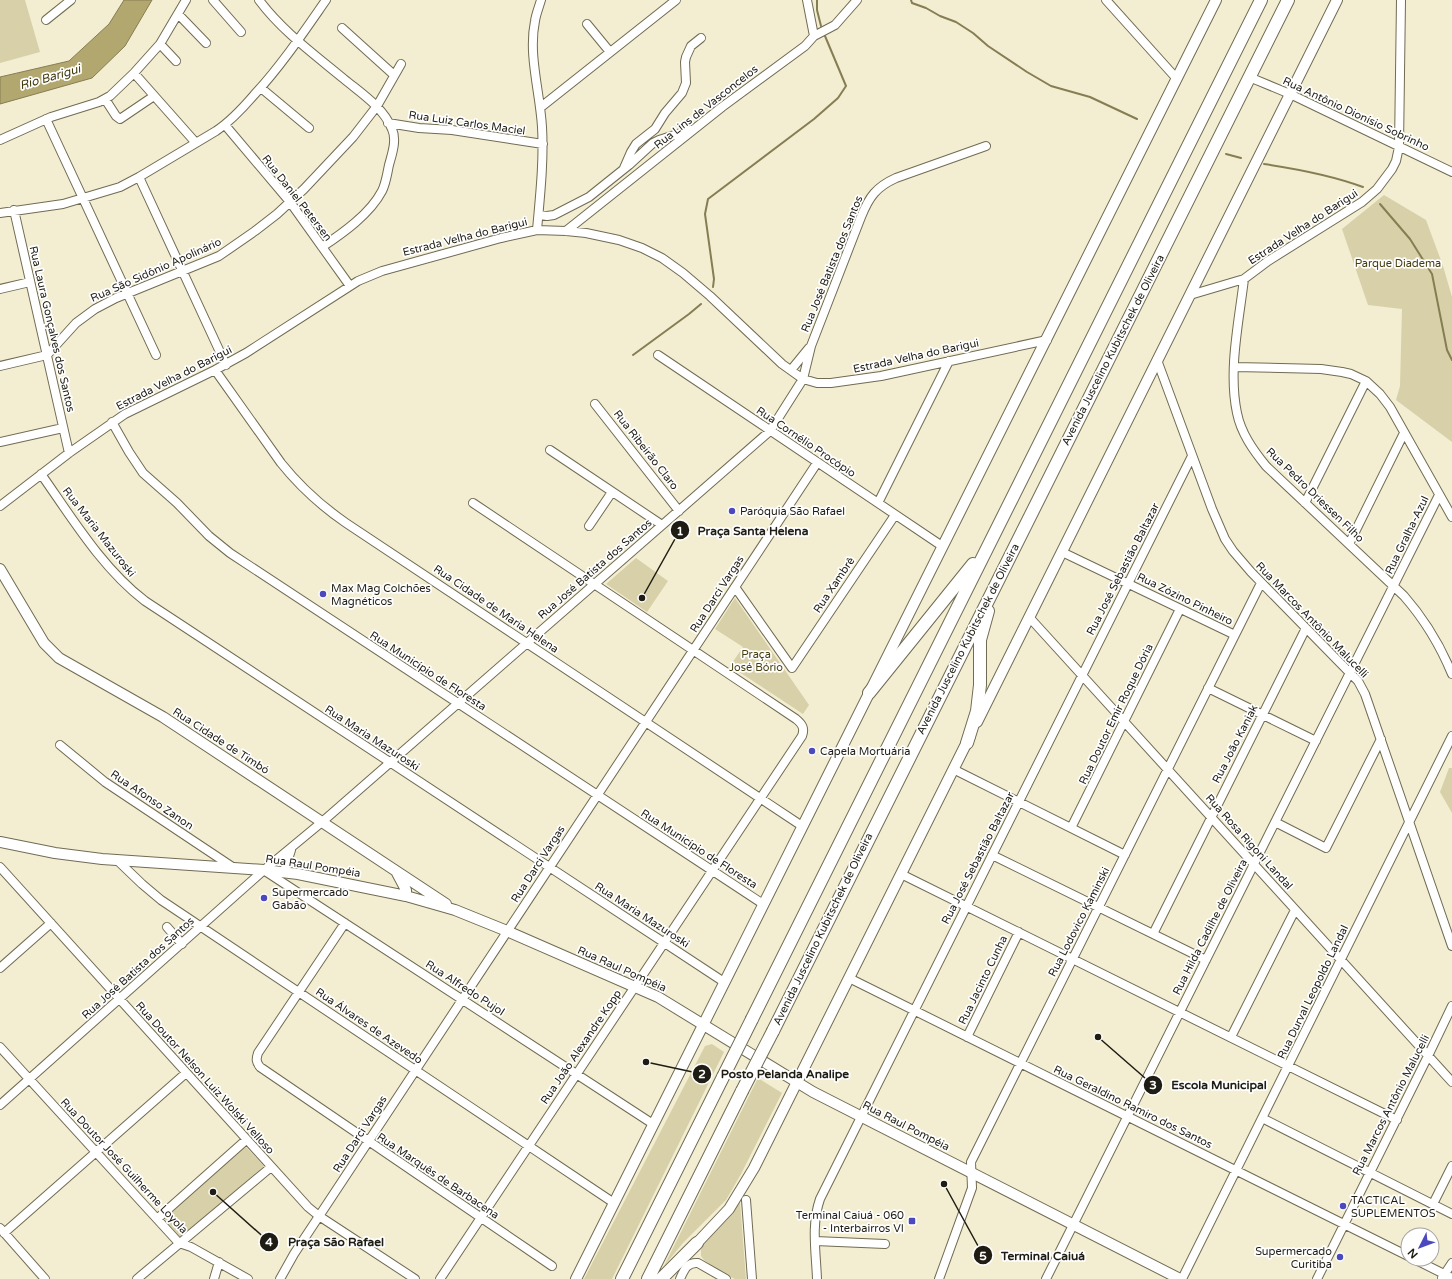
<svg xmlns="http://www.w3.org/2000/svg" width="1452" height="1279" viewBox="0 0 1452 1279" font-family="'Varela Round',sans-serif">
	<style>
		.green { fill: #d8d0a8 }
		.water { fill: #b2a76f; stroke: #867d53 }
		.lines { fill: none; stroke-linecap: round; stroke-linejoin: round }
		.stream { stroke: #867d53; stroke-width: 2 }
		.minor-casing { stroke: #706b53; stroke-width: 10 }
		.major-casing { stroke: #706b53; stroke-width: 12 }
		.highway-casing { stroke: #706b53; stroke-width: 14 }
		.minor { stroke: #fff; stroke-width: 8 }
		.major { stroke: #fff; stroke-width: 10 }
		.highway { stroke: #fff; stroke-width: 12 }
		.highway-bridge-casing { stroke: #706b53; stroke-width: 14; stroke-linecap: butt }
		.highway-bridge { stroke: #fff; stroke-width: 12 }
		.poi-dot { fill: #4c49bf; stroke: #fff; stroke-width: 1.5 }
		.labels { text-anchor: middle; dominant-baseline: central; stroke-width: 3.5; stroke-linejoin: round; paint-order: stroke }
		.street-label { font-size: 11px; fill: #1e1c13; stroke: #fff }
		.park-label { font-size: 11px; fill: #463d0f; stroke: #fff }
		.poi-label { font-size: 11px; fill: #1e1c13; stroke: #fff; text-anchor: start }
		.water-label { font-size: 12px; font-style: italic; fill: #3f3708; stroke: #fff }
		.leader { fill: none; stroke: #1e1c13; stroke-width: 1.5 }
		.callout-dot { fill: #1e1c13; stroke: #fff; stroke-width: 1.5 }
		.mark-label { font-size: 12px; text-anchor: middle; font-weight: bold; fill: #fff }
		.callout-label { font-size: 12px; text-anchor: middle; font-weight: bold; fill: #1e1c13; stroke: #fff; stroke-width: 3.5; stroke-linejoin: round; paint-order: stroke }
	</style>
	<rect width="100%" height="100%" fill="#f3eed2"/>
	<path class="green" d="M0 0H25L40 52 0 63Z
		M1384 195 1426 220 1443 266 1452 297V442L1396 400 1400 386 1402 309 1368 305 1342 229Z
		M636 558 668 581 647 612 606 584Z
		M735 598 809 705 803 714 730 666 743 647 715 629Z
		M1449 768H1452V813L1440 792Z
		M712 1044 724 1052 612 1279H584L705 1046Z
		M758 1078 782 1093 741 1174 726 1200 683 1243 664 1266Z
		M244 1145 264 1166 181 1238 163 1218Z
		M740 1202 746 1279H735L720 1272 704 1260 701 1256V1250L704 1242 730 1215Z"/>
	<path class="water" d="M124 0H152L125 46 92 78 0 104V77L69 61 109 24Z"/>
	<g class="lines">
		<path class="stream" d="M817 0V10L821 26
			M911 0 912 3 926 8 940 16 956 22 973 33 988 46 1027 72 1051 86 1090 97 1137 119
			M1226 154 1241 158
			M1264 164C1298 169 1331 175 1363 187
			M1380 204 1410 239 1432 274 1447 350 1452 360
			M713 287 714 279 705 214 708 199 814 119 838 98 846 86 825 36
			M633 355 689 314 701 304"/>
		<g class="minor-casing">
			<path id="minor" d="M213 0 241 32
				M259 0C282 31 314 54 344 79 361 93 383 107 392 129 397 140 392 154 389 165 387 174 386 183 382 191 370 214 343 233 322 247
				M807 0 814 36
				M1106 0 1177 79
				M178 14 206 43
				M46 20 71 0
				M587 24 610 52
				M342 28 394 75
				M160 44 176 61
				M134 73 196 143
				M1249 77 1290 94 1452 172
				M261 88 309 128
				M105 99 116 116 120 119 154 96
				M541 107 676 0
				M46 119 156 355
				M388 123 419 128 452 130 543 144
				M225 125 290 202 350 286
				M0 140 51 117 99 102 110 96 134 73 160 44 186 0
				M624 168 631 152 636 144 655 129 665 113 682 93 686 83 685 62 686 57 691 46 701 38
				M139 177 226 365
				M14 210 69 453
				M0 213 63 204 120 187 139 177 216 131C231 121 242 109 254 95 281 66 303 33 326 0
				M539 215 547 216 554 215 589 197 629 165 653 143 659 140 690 130
				M537 230C540 196 544 161 542 127 540 92 528 55 535 21 536 14 539 7 541 0
				M566 231 722 107 805 46 814 36 835 25 857 0
				M1244 279C1239 321 1228 371 1237 413 1241 433 1253 450 1266 466L1404 596C1425 620 1440 645 1452 674
				M0 289 30 282
				M1190 295 1244 279 1268 261 1362 202 1377 189 1392 169 1396 161 1399 147 1401 0
				M658 355 942 546
				M1157 360 1212 509 1225 539 1233 551 1251 572 1350 673 1358 681 1365 694 1452 946
				M0 366 47 355 76 323 95 309 116 298 219 256 255 231 277 214 304 189 353 137 377 106 401 64
				M1234 367 1321 369 1342 372 1351 374 1366 381 1380 394 1390 407 1452 517
				M215 370 281 463C301 488 320 505 346 523L802 826
				M791 370 809 348
				M595 404 679 511
				M112 422 129 452 143 473 177 503 209 536 230 553 763 904
				M0 442 63 428
				M550 450 662 525
				M41 474C72 518 102 568 145 601L724 982
				M878 503 949 361
				M1305 503 1366 381
				M0 506 69 453 125 414 215 370 246 353 358 281 382 271 501 238 537 230 566 231 586 233 619 240 642 248 662 258 683 273 710 296 782 364 803 379 817 383H831L881 376 1047 340
				M589 526 612 492
				M1349 544 1404 433
				M1062 552 1235 635
				M735 587 792 668 895 515
				M1029 617 1452 1082
				M1208 688 1316 741
				M60 745 105 782 234 868
				M953 769 1125 855
				M1275 822 1326 848 1381 739
				M1071 828 1180 609
				M992 855 1206 960
				M118 861 142 884 161 900 614 1203
				M0 867 308 1207 319 1216 415 1279
				M265 871 653 1124
				M284 872 291 850
				M901 874 1397 1120
				M345 923 258 1053C256 1059 256 1062 260 1067L552 1266
				M167 927 182 944
				M1153 934 1306 628
				M0 968 51 923
				M849 978 1408 1256
				M967 1037 1019 932
				M1231 1037 1295 910
				M0 1047 179 1243 191 1247 248 1279
				M0 1105 264 870 322 822 770 431 803 379 811 346 861 217C869 197 876 187 896 178L986 146
				M1262 1118 1452 1214
				M746 1200 752 1279
				M1433 1204 1452 1166
				M157 1219 246 1140
				M0 1228 45 1279
				M4 1233 186 1073
				M815 1241 885 1244
				M1414 1259 1452 1278
				M1442 1278 1452 1263
				M137 1279 271 1167
				M214 1279 219 1262
				M280 1279 294 1254 817 463
				M440 1279 802 736C805 728 802 724 796 719L473 503
				M680 1279C684 1270 687 1262 698 1263L726 1279
				M817 1279C816 1252 811 1225 820 1199L1192 456
				M939 1279 972 1188 971 1162 1261 583
				M1046 1279 1439 495
				M1182 1279 1452 736
				M1317 1279 1428 1056 1452 1006"/>
		</g>
		<g class="major-casing">
			<path id="major" d="M0 569 44 643 59 658 163 717 446 904
				M977 722 1337 0
				M0 842 55 853 102 859 264 870 298 874 406 896 455 910 507 931 658 997 813 1092 1180 1279
				M397 873 406 890V896
				M697 1243 729 1209 754 1168 970 736
				M576 1279 1216 0"/>
		</g>
		<g class="highway-casing">
			<path id="highway" d="M869 693 973 564
				M967 743 977 711 980 685V640L988 611
				M752 1019 1261 0
				M773 1031 1288 0
				M622 1279 723 1077
				M648 1279 742 1091
				M661 1279 697 1243"/>
		</g>
		<use href="#minor" class="minor"/>
		<use href="#major" class="major"/>
		<use href="#highway" class="highway"/>
		<g class="highway-bridge-casing">
			<path id="highway-bridge" d="M723 1077 752 1019
				M742 1091 773 1031"/>
		</g>
		<use href="#highway-bridge" class="highway-bridge"/>
	</g>
	<g class="poi-dot">
		<circle cx="732" cy="511" r="4"/>
		<circle cx="323" cy="594" r="4"/>
		<circle cx="812" cy="751" r="4"/>
		<circle cx="264" cy="898" r="4"/>
		<circle cx="1343" cy="1206" r="4"/>
		<rect x="908" y="1217" width="8" height="8" rx="2"/>
		<circle cx="1340" cy="1257" r="4"/>
	</g>
	<g class="labels">
		<g class="street-label">
			<text transform="translate(706 107) rotate(-38)">Rua Lins de Vasconcelos</text>
			<text transform="translate(1356 114) rotate(25)">Rua Antônio Dionísio Sobrinho</text>
			<text transform="translate(467 123) rotate(8)">Rua Luiz Carlos Maciel</text>
			<text transform="translate(297 198) rotate(52)">Rua Daniel Petersen</text>
			<text transform="translate(1303 227) rotate(-33)">Estrada Velha do Barigui</text>
			<text transform="translate(465 237) rotate(-14)">Estrada Velha do Barigui</text>
			<text transform="translate(832 264) rotate(-68)">Rua José Batista dos Santos</text>
			<text transform="translate(156 270) rotate(-24)">Rua São Sidônio Apolinário</text>
			<text transform="translate(52 329) rotate(77)">Rua Laura Gonçalves dos Santos</text>
			<text transform="translate(1113 350) rotate(-63)">Avenida Juscelino Kubitschek de Oliveira</text>
			<text transform="translate(916 356) rotate(-12)">Estrada Velha do Barigui</text>
			<text transform="translate(174 378) rotate(-27)">Estrada Velha do Barigui</text>
			<text transform="translate(806 442) rotate(34)">Rua Cornélio Procópio</text>
			<text transform="translate(646 450) rotate(52)">Rua Ribeirão Claro</text>
			<text transform="translate(1315 495) rotate(44)">Rua Pedro Driessen Filho</text>
			<text transform="translate(99 532) rotate(52)">Rua Maria Mazuroski</text>
			<text transform="translate(1407 535) rotate(-64)">Rua Gralha-Azul</text>
			<text transform="translate(595 569) rotate(-41)">Rua José Batista dos Santos</text>
			<text transform="translate(1123 569) rotate(-63)">Rua José Sebastião Baltazar</text>
			<text transform="translate(834 585) rotate(-56)">Rua Xambrê</text>
			<text transform="translate(717 594) rotate(-57)">Rua Darci Vargas</text>
			<text transform="translate(1185 599) rotate(26)">Rua Zózino Pinheiro</text>
			<text transform="translate(496 609) rotate(34)">Rua Cidade de Maria Helena</text>
			<text transform="translate(1312 620) rotate(46)">Rua Marcos Antônio Malucelli</text>
			<text transform="translate(968 639) rotate(-63)">Avenida Juscelino Kubitschek de Oliveira</text>
			<text transform="translate(428 671) rotate(33)">Rua Município de Floresta</text>
			<text transform="translate(1116 714) rotate(-64)">Rua Doutor Emir Roque Dória</text>
			<text transform="translate(372 738) rotate(33)">Rua Maria Mazuroski</text>
			<text transform="translate(221 741) rotate(33)">Rua Cidade de Timbó</text>
			<text transform="translate(1235 744) rotate(-63)">Rua João Kaniak</text>
			<text transform="translate(152 800) rotate(34)">Rua Afonso Zanon</text>
			<text transform="translate(1249 842) rotate(48)">Rua Rosa Rigoni Landal</text>
			<text transform="translate(699 849) rotate(33)">Rua Município de Floresta</text>
			<text transform="translate(978 858) rotate(-63)">Rua José Sebastião Baltazar</text>
			<text transform="translate(538 864) rotate(-57)">Rua Darci Vargas</text>
			<text transform="translate(313 866) rotate(9)">Rua Raul Pompéia</text>
			<text transform="translate(642 915) rotate(33)">Rua Maria Mazuroski</text>
			<text transform="translate(1079 922) rotate(-63)">Rua Lodovico Kaminski</text>
			<text transform="translate(1210 927) rotate(-63)">Rua Hilda Cadilhe de Oliveira</text>
			<text transform="translate(823 929) rotate(-64)">Avenida Juscelino Kubitschek de Oliveira</text>
			<text transform="translate(138 968) rotate(-42)">Rua José Batista dos Santos</text>
			<text transform="translate(622 969) rotate(24)">Rua Raul Pompéia</text>
			<text transform="translate(983 980) rotate(-64)">Rua Jacinto Cunha</text>
			<text transform="translate(465 988) rotate(33)">Rua Alfredo Pujol</text>
			<text transform="translate(1313 992) rotate(-64)">Rua Durval Leopoldo Landal</text>
			<text transform="translate(369 1026) rotate(34)">Rua Álvares de Azevedo</text>
			<text transform="translate(581 1047) rotate(-56)">Rua João Alexandre Kopp</text>
			<text transform="translate(205 1078) rotate(48)">Rua Doutor Nelson Luiz Wolski Velloso</text>
			<text transform="translate(1391 1105) rotate(-63)">Rua Marcos Antônio Malucelli</text>
			<text transform="translate(1133 1107) rotate(26)">Rua Geraldino Ramiro dos Santos</text>
			<text transform="translate(906 1126) rotate(27)">Rua Raul Pompéia</text>
			<text transform="translate(360 1134) rotate(-57)">Rua Darci Vargas</text>
			<text transform="translate(124 1166) rotate(47)">Rua Doutor José Guilherme Loyola</text>
			<text transform="translate(438 1176) rotate(34)">Rua Marquês de Barbacena</text>
		</g>
		<g class="park-label">
			<text x="1398" y="263">Parque Diadema</text>
			<text x="756" y="654">Praça<tspan x="756" dy="13">José Bório</tspan></text>
		</g>
		<g class="poi-label">
			<text x="740" y="511">Paróquia São Rafael</text>
			<text x="331" y="588">Max Mag Colchões<tspan x="331" dy="13">Magnéticos</tspan></text>
			<text x="820" y="751">Capela Mortuária</text>
			<text x="272" y="892">Supermercado<tspan x="272" dy="13">Gabão</tspan></text>
			<text x="1351" y="1200">TACTICAL<tspan x="1351" dy="13">SUPLEMENTOS</tspan></text>
			<text x="904" y="1215" text-anchor="end">Terminal Caiuá - 060<tspan x="904" dy="13">- Interbairros VI</tspan></text>
			<text x="1332" y="1251" text-anchor="end">Supermercado<tspan x="1332" dy="13">Curitiba</tspan></text>
		</g>
		<g class="water-label">
			<text transform="translate(50 77) rotate(-16)">Rio Barigui</text>
		</g>
	</g>
	<path class="leader" d="M642 598L680 530M646 1062L702 1074M1098 1037L1153 1085M213 1192L269 1242M944 1184L983 1255"/>
	<g class="callout-dot">
		<circle cx="642" cy="598" r="4"/>
		<circle cx="646" cy="1062" r="4"/>
		<circle cx="1098" cy="1037" r="4"/>
		<circle cx="213" cy="1192" r="4"/>
		<circle cx="944" cy="1184" r="4"/>
		<circle cx="680" cy="530" r="10"/>
		<circle cx="702" cy="1074" r="10"/>
		<circle cx="1153" cy="1085" r="10"/>
		<circle cx="269" cy="1242" r="10"/>
		<circle cx="983" cy="1255" r="10"/>
	</g>
	<g class="mark-label">
		<text x="680" y="535">1</text>
		<text x="702" y="1078">2</text>
		<text x="1153" y="1089">3</text>
		<text x="269" y="1246">4</text>
		<text x="983" y="1260">5</text>
	</g>
	<g class="callout-label">
		<text x="753" y="535">Praça Santa Helena</text>
		<text x="785" y="1078">Posto Pelanda Analipe</text>
		<text x="1219" y="1089">Escola Municipal</text>
		<text x="336" y="1246">Praça São Rafael</text>
		<text x="1043" y="1260">Terminal Caiuá</text>
	</g>
	<g transform="translate(1420 1247) rotate(228)"><circle r="19" fill="#ffffff" stroke="#a5a4a1"/>
	<path d="M0-3L7 15L0 10L-7 15Z" fill="#4c49bf"/>
	<text y="-6" font-size="11" font-weight="bold" text-anchor="middle" fill="#1e1c13">N</text>
	</g>
</svg>
